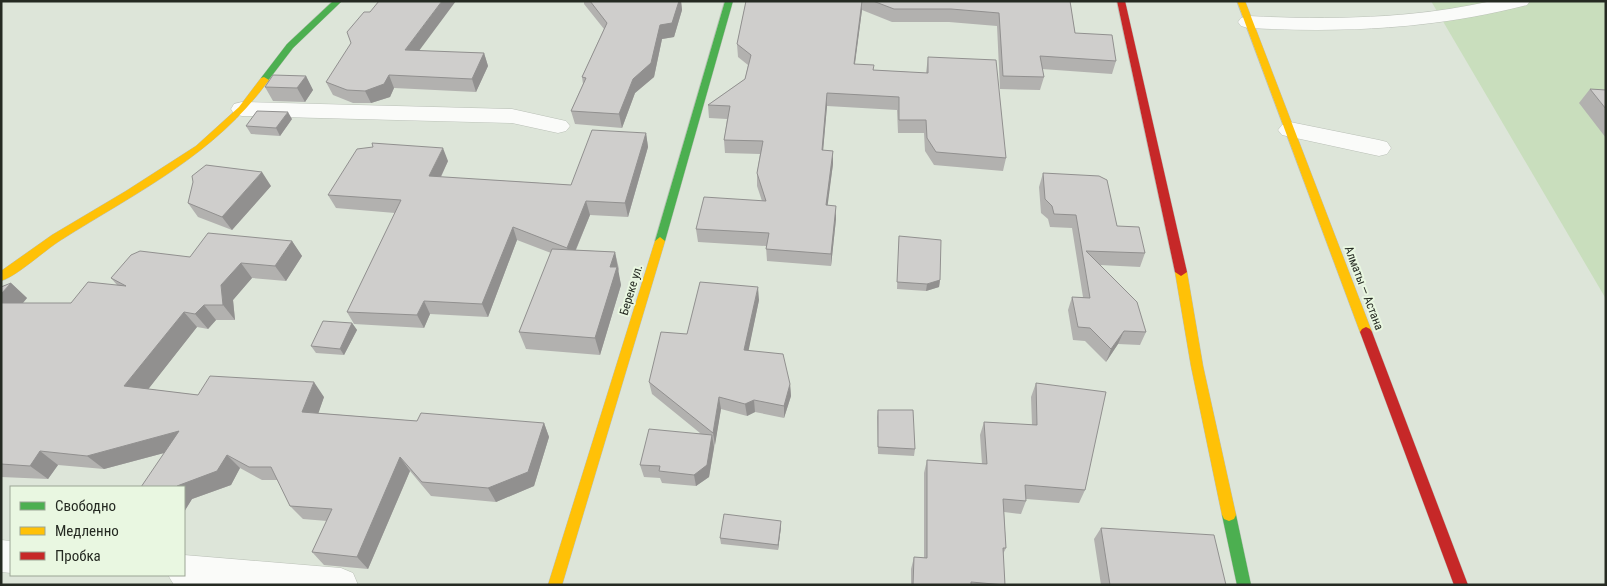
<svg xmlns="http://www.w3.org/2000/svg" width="1607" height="586" viewBox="0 0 1607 586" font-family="'Roboto Condensed',sans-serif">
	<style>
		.green { fill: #c9debd }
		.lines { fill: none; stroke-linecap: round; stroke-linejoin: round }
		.street-casing { stroke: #bac0b7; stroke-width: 1 }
		.fast-casing { stroke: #bac0b7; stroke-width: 1 }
		.slow-casing { stroke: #bac0b7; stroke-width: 1 }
		.jam-casing { stroke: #bac0b7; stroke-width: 1 }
		.street { fill: #fafbf9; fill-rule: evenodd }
		.fast { fill: #4caf50; fill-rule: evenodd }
		.slow { fill: #ffc107; fill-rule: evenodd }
		.jam { fill: #c62828; fill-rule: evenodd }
		.wall { fill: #b2b1af }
		.shaded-wall { fill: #91908f }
		.building { fill: #cfcecc; stroke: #91908f }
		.labels { text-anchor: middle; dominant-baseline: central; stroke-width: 4; stroke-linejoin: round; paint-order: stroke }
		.street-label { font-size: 12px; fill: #252a22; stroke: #e9f7e1 }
	</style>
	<rect width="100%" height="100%" fill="#dde5d9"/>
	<path class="green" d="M1431 1H1606V299Z"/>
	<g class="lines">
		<g class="street-casing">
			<path id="street" d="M1492 1H1530L1527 5C1432 29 1346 33 1248 28L1241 26 1238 22 1241 18 1248 16C1330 20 1411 19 1492 1Z
				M242 102 512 109 566 121 570 126 566 131 558 133 512 123 242 116 234 114 231 109 234 104Z
				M1290 122 1379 140 1387 142 1391 148 1387 154 1379 156 1282 135 1278 130 1282 125Z
				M1 540 11 541V573L1 572Z
				M184 555 341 568 353 573 358 585H174L168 575H184Z"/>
		</g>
		<g class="fast-casing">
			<path id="fast" d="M333 1H342L293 48 267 82H261V78L287 44Z
				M725 1H733L665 241 660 245 655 241Z
				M1229 509 1234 511 1236 515 1251 585H1237L1222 515 1224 511Z"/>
		</g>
		<g class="slow-casing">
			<path id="slow" d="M1237 1H1245L1372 332 1370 335H1362L1360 332Z
				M264 77 269 80C215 155 137 192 61 240 45 250 17 276 1 281V271L52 235 126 191 196 146 239 107 261 78Z
				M660 237 665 241 562 585H548L655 241Z
				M1181 268 1187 272 1203 366 1236 515 1234 519 1229 521 1224 519 1222 515 1191 366 1175 272Z"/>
		</g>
		<g class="jam-casing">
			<path id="jam" d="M1117 1H1125L1187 272 1181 276 1175 272Z
				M1366 327 1370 329 1372 332 1468 585H1454L1360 332 1362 329Z"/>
		</g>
		<use href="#street" class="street"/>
		<use href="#fast" class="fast"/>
		<use href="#slow" class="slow"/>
		<use href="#jam" class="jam"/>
	</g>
	<path class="wall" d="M584 1H681L682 10 674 37 662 39 654 77 635 93 622 128 575 124 571 111 583 84 582 77 604 29 584 4Z
		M746 1H1070L1075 33 1116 61 1112 74 1042 69 1044 77 1040 90 1000 89 997 26 949 22H892L862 10 855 64 873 70 926 73 928 57 1006 158 1003 171 934 165 925 151 924 133H898L897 110 827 106 823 150 833 151V164L827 205 836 219 831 266 767 261 766 246 698 242 696 229 762 201 757 186V173L760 154 725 153 724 140 727 119 709 118 708 105 745 79 748 65 738 57 737 44Z
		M419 51 484 53 488 66 476 92 394 88 390 97 371 103H353L333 95 326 82Z
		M306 76 313 90 305 102 273 101 265 87Z
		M1590 89 1606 90V138L1579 103Z
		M292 119 280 136 251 134 246 126Z
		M646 133 648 147 628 217 590 215 576 250 615 252 619 269 618 272 621 285 600 355 526 349 519 332 551 253 517 240 488 317 430 314 424 328 354 324 347 312 395 213 336 208 328 195 448 161 441 177 571 185Z
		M1043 173 1117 226 1145 253 1140 267 1100 265 1146 332 1140 345 1118 344 1106 362 1085 341 1073 340 1068 310 1072 297H1083L1072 228 1050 227 1048 219 1041 213 1039 187Z
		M271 186 232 230 198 217 188 203Z
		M899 236 940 280 939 287 926 291 897 289Z
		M292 241 302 256 286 281 252 278 233 300 235 320H216L208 329 197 327 148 389 198 395 324 397 318 413 417 421 544 423 549 437 534 486 496 502 431 496 410 471 368 569 324 565 312 552 327 521 303 519 290 506 278 480H262L240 468 231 485 192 499 184 512V487L164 453 104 469 58 465 48 479 1 477V287L11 283 27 298 23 303H71L117 285 111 278Z
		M759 300 748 351 790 384 791 396 784 418 755 412 747 416 721 409 709 477 696 486 662 483 660 478 644 477 640 465 700 433 652 394 649 382 687 334Z
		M352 323 357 330 344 355 316 353 311 346Z
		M1036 383 1085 490 1079 503 1026 499V501L1021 514 1004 512 1006 548 1003 554 1005 585H911V569L914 557 924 558V473L927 460 982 464 980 435 984 422 1032 425 1031 397Z
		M878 410 915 449 914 456 878 454 877 417Z
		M781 527 778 550 721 544 720 538Z
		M1101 528 1226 585H1101L1094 539Z"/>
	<path class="shaded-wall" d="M442 1H456L410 63 405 50Z
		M679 1H681L682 10 674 37 662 39 654 77 635 93 622 128 619 114 633 79 660 25Z
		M862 1V10L853 77 854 64Z
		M484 53 488 66 476 92 472 79Z
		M389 75 394 88 390 97 371 103 365 91Z
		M306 76 313 90 305 102 297 88Z
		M827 93V106L822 163V150Z
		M288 112 292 119 280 136 276 128Z
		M646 133 648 147 628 217 625 203Z
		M443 148 448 161 435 189 429 176Z
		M833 151V164L826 218V205Z
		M262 172 271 186 232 230 222 217Z
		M586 201 590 215 571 261 567 248Z
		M836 206V219L831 266V254Z
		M513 227 517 240 488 317 482 304Z
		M292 241 302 256 286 281 275 266Z
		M615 252 621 285 600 355 595 338 610 267Z
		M241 263 252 278 233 300 235 320 223 305 221 285Z
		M940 280 939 287 926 291 927 284Z
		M11 283 27 298 9 319 1 312V294Z
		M758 287 759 300 746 363 744 350Z
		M424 301 430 314 424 328 417 315Z
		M204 305 216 320 208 329 195 314Z
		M184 312 197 327 139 401 124 386Z
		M352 323 357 330 344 355 340 349Z
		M1124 331 1118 344 1106 362 1111 349Z
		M314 382 324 397 314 426 302 412Z
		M790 384 791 396 784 418V406Z
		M719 397 721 409 715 445 713 433Z
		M754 400 755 412 747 416 745 404Z
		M544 423 549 437 534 486 496 502 488 488Z
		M179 431 194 445 104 469 87 456Z
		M712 435 714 447 709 477 696 486 694 475Z
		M40 451 58 465 48 479 30 466Z
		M227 455 240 468 231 485 192 499 184 512V487H176L177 486Z
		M400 457 410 471 368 569 357 557Z
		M781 521V527L778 550V545Z"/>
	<path class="building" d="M379 1H442L405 50 484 53 472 79 389 75 384 84 365 91 347 90 326 82 351 43 347 32 364 12H370Z
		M590 1H679L672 23 660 25 651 63 633 79 619 114 571 111 586 78 582 77 607 23Z
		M746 1H862L854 64 874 65 873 70 928 73V57L996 60 1006 158 936 152 927 138 926 120H899V97L827 93 822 150 833 151 826 205 836 206 831 254 766 249 769 233 696 229 704 197 766 201 757 173 763 141 724 140 730 106 708 105 745 79 751 55 737 44Z
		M873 1H1070L1075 33 1112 35 1116 61 1040 56 1044 77 1003 76 999 13 951 9H894Z
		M273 75 306 76 297 88 265 87Z
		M1590 89 1606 90V109Z
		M257 111 288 112 276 128 246 126Z
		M592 130 646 133 625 203 586 201 567 248 513 227 482 304 424 301 417 315 347 312 401 200 328 195 357 149 373 147 372 143 443 148 429 176 571 185Z
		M206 165 262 172 222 217 188 203 193 182 192 176Z
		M1043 173 1099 176 1107 180 1117 226 1139 227 1145 253 1086 251 1137 302 1146 332 1124 331 1111 349 1090 328 1078 327 1072 297 1090 298 1076 215 1054 214 1052 206 1045 199Z
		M208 233 292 241 275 266 241 263 221 285 223 305H204L195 314 184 312 124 386 198 395 210 376 314 382 302 412 417 421 421 413 544 423 528 472 488 488 422 482 400 457 357 557 312 552 332 509 290 506 271 467H249L227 455 217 471 177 486 176 487H141L179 431 87 456 40 451 30 466 1 464V303H71L88 282 126 286 111 278 131 255 140 251 190 257Z
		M899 236 941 240 940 280 927 284 897 282Z
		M552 249 615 252 610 267H617L595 338 519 332Z
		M700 282 758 287 744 350 783 354 790 384 784 406 754 400 745 404 719 397 713 433 649 382 661 332 687 334Z
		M11 283 1 294V287Z
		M323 321 352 323 340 349 311 346Z
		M1036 383 1106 392 1085 490 1025 485 1026 501 1003 499 1006 548H1003L1005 585 971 582V585H913L914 557 927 558V460L987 464 984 422 1037 425Z
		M878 410H913L915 449 878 447Z
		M649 429 712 435 707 465 694 475 659 471 660 466 640 465Z
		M724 514 781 521 778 545 720 538Z
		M1101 528 1214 535 1226 585H1110Z"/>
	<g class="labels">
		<g class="street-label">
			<text transform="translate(1364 288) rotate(69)">Алматы — Астана</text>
			<text transform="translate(631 290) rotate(-73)">Береке ул.</text>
		</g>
	</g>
	<rect width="1607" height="586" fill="none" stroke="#252a22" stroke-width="5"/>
	<rect x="10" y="486" width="175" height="90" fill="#e9f7e1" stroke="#9ba595"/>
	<rect x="20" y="502" width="25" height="8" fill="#4caf50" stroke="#9ba595"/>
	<text x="55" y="511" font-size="15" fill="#252a22">Свободно</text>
	<rect x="20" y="527" width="25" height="8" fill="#ffc107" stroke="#9ba595"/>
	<text x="55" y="536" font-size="15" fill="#252a22">Медленно</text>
	<rect x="20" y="552" width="25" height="8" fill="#c62828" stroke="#9ba595"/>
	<text x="55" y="561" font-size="15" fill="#252a22">Пробка</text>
</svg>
